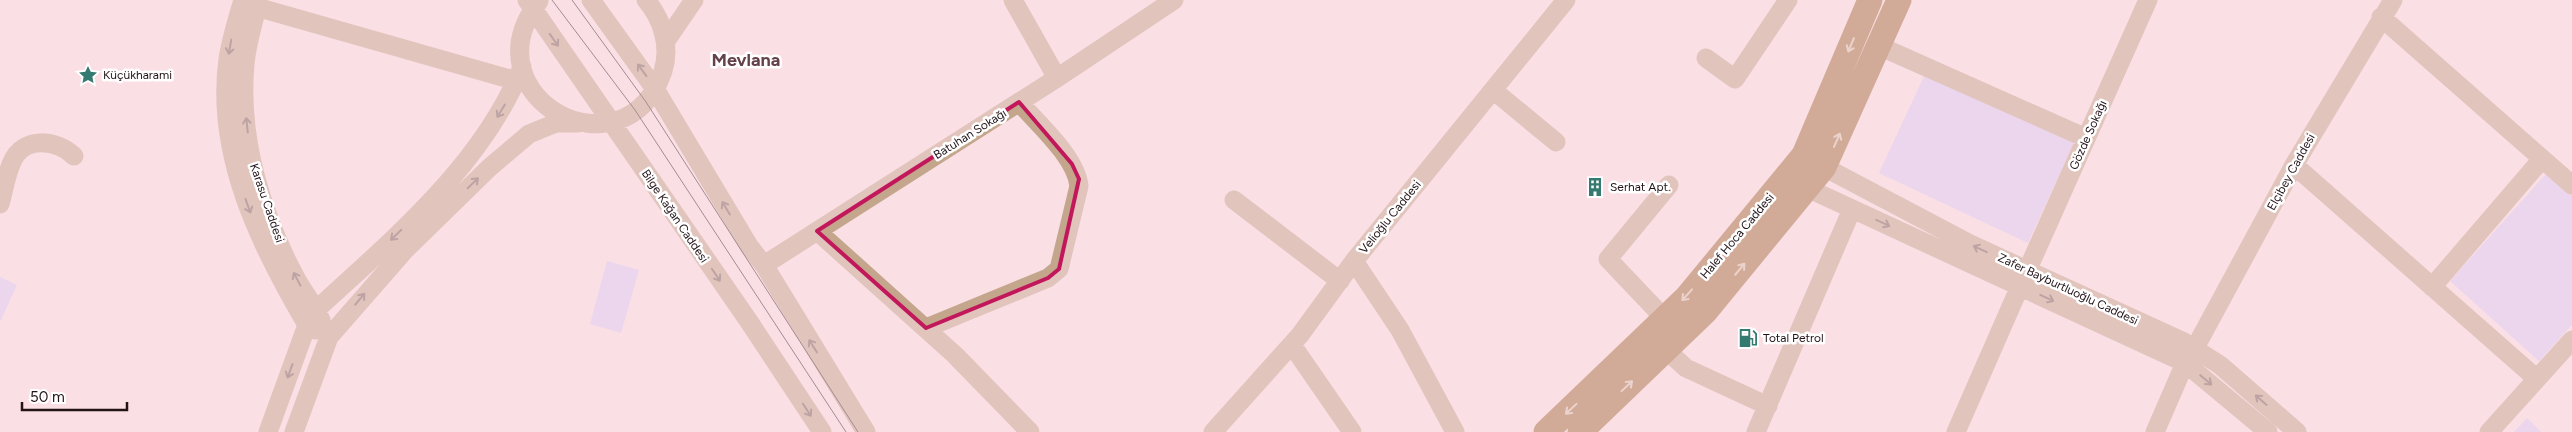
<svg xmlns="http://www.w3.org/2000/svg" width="2572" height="432" viewBox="0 0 2572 432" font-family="Figtree,sans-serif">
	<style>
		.green { fill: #dbcdf5 }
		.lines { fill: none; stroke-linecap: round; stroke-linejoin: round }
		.minor { stroke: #c4a68c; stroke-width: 19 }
		.major { stroke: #a36d3a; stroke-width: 25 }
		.tram { stroke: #39292d; stroke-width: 1 }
		.oneway { stroke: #735c52 }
		.oneway2 { stroke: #dac5b0 }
		.marked { fill: none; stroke: #c2185b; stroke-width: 4; stroke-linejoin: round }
		.labels { text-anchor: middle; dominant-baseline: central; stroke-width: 5; stroke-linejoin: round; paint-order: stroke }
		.poi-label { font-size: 12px; fill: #221317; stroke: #fff; text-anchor: start }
		.street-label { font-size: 12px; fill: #221317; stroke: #fff }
		.district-label { font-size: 18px; font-weight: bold; fill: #65414b; stroke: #fff }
	</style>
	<rect width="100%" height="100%" fill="#fadfe5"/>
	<path class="green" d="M1926 72 2075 141 2028 243 1879 173Z
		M2547 173 2572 195V325L2539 361 2450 281Z
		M607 261 639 270 621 333 590 324Z
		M0 277 17 285 0 322Z
		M2527 418 2541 432H2514Z"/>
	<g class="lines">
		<path class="minor" d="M243 0C237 20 231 39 228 59 215 155 260 245 307 325L315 330
			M259 0C254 21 247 42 245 64 238 138 262 216 297 280 305 294 314 305 321 320
			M527 0 750 323 822 432
			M591 0 655 89 749 246 764 265 866 432
			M1013 0 1057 78
			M539 1C465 98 625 182 663 71 671 46 662 19 646 0
			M246 4 517 81
			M2381 17 2572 185
			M666 41 694 0
			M1879 46 2086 138
			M1706 58 1735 79 1788 0
			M1493 90 1556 142
			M2294 165 2537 379
			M1824 167 1970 244 2184 342 2220 365 2297 432
			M1807 188 2185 363 2268 432
			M1234 200 1340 281
			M0 204C4 190 6 175 12 162 23 136 56 139 74 156
			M817 231 955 355 1030 432
			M1354 261 1400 330 1455 432
			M764 265 1057 78 1174 0
			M2027 271 2148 0
			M2432 287 2542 159
			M1664 318 1608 259 1669 185
			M926 328 1048 278 1059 269 1079 186C1076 157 1038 124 1019 102
			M1292 345 1352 432
			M2195 348 2294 165 2393 0
			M1665 349 1686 368 1768 406
			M268 432 307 325 316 310C393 239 482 166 522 67
			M294 432 329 337 405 250 489 168 529 134 556 123H578
			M1213 432 1300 335 1354 261 1566 0
			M1756 432 1852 209
			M1956 432 2020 286
			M2155 432 2185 363
			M2489 432 2572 340"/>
		<path class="major" d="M1546 432 1687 297 1804 155 1870 0
			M1580 432 1705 312 1824 167 1899 0"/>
		<path class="tram" d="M552 0 635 110 846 432
			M572 0 646 102 858 432"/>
	</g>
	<defs><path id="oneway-shaft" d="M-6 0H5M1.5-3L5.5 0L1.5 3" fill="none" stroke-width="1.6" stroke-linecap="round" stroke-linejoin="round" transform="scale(1.25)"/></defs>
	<g class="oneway">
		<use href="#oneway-shaft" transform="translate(554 40) rotate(55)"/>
		<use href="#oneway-shaft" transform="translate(230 47) rotate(100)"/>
		<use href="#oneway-shaft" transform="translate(642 70) rotate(-126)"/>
		<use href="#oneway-shaft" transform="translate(501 111) rotate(121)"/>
		<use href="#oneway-shaft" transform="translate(247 125) rotate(-96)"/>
		<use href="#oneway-shaft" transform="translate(473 183) rotate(-44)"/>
		<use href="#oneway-shaft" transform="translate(248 206) rotate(70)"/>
		<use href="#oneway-shaft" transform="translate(726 208) rotate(-121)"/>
		<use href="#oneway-shaft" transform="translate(1883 223) rotate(25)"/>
		<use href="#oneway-shaft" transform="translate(396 235) rotate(136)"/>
		<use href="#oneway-shaft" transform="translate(1980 249) rotate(-155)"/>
		<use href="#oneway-shaft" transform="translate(716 275) rotate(56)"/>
		<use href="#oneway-shaft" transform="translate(297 279) rotate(-118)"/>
		<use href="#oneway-shaft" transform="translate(2047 298) rotate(25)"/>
		<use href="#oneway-shaft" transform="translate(360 299) rotate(-50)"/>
		<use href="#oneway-shaft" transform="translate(813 346) rotate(-122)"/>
		<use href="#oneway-shaft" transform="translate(290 371) rotate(110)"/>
		<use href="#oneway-shaft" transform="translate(2206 380) rotate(40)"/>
		<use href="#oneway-shaft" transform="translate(2261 400) rotate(-139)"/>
		<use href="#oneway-shaft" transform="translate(807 410) rotate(57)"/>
	</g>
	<g class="oneway2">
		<use href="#oneway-shaft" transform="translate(1851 45) rotate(113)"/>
		<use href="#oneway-shaft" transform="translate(1837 140) rotate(-66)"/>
		<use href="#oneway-shaft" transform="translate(1740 269) rotate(-50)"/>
		<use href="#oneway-shaft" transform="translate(1687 295) rotate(132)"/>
		<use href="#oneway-shaft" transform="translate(1627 386) rotate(-43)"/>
		<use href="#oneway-shaft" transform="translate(1571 409) rotate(137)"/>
	</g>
	<path d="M0 0H2572V432H0ZM1019 102 1072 164 1079 179 1059 269 1048 278 926 328 817 231Z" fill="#fadfe5" fill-opacity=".55" fill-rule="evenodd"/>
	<path class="marked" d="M1019 102 1072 164 1079 179 1059 269 1048 278 926 328 817 231Z"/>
	<defs>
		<g id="sight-bare" transform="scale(1.5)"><path d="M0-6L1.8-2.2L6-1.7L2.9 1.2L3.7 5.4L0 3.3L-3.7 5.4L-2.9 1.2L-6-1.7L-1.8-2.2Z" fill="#357a70" stroke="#fff" stroke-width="2.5" paint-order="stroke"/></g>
		<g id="building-bare" transform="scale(1.5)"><path d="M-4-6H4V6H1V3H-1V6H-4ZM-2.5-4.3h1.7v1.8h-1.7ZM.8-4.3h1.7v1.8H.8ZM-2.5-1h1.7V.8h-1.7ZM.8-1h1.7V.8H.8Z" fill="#357a70" stroke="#fff" stroke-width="2.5" paint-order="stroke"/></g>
		<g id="fuel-bare" transform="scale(1.5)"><path d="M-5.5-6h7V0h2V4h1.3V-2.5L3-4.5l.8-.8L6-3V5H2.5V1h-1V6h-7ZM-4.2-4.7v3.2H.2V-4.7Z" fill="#357a70" stroke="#fff" stroke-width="2.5" paint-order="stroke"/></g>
	</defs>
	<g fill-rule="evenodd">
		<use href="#sight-bare" x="88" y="75"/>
		<use href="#building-bare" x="1595" y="187"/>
		<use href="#fuel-bare" x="1748" y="338"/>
	</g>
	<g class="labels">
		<g class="poi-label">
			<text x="103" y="75">Küçükharami</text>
			<text x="1610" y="187">Serhat Apt.</text>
			<text x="1763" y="338">Total Petrol</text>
		</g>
		<g class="street-label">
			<text transform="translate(970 134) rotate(-32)">Batuhan Sokağı</text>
			<text transform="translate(2088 135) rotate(-66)">Gözde Sokağı</text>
			<text transform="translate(2291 172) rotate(-61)">Elçibey Caddesi</text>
			<text transform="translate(267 203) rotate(71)">Karasu Caddesi</text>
			<text transform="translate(675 216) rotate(56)">Bilge Kağan Caddesi</text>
			<text transform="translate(1390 217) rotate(-51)">Velioğlu Caddesi</text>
			<text transform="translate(1737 236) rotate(-50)">Halef Hoca Caddesi</text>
			<text transform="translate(2068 289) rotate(25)">Zafer Bayburtluoğlu Caddesi</text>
		</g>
		<g class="district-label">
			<text x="746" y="60">Mevlana</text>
		</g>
	</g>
	<path d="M22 402v8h105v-8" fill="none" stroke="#221317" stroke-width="2.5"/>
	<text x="30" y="402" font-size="15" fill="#221317" stroke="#ffffff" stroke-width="4" paint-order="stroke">50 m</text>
</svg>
